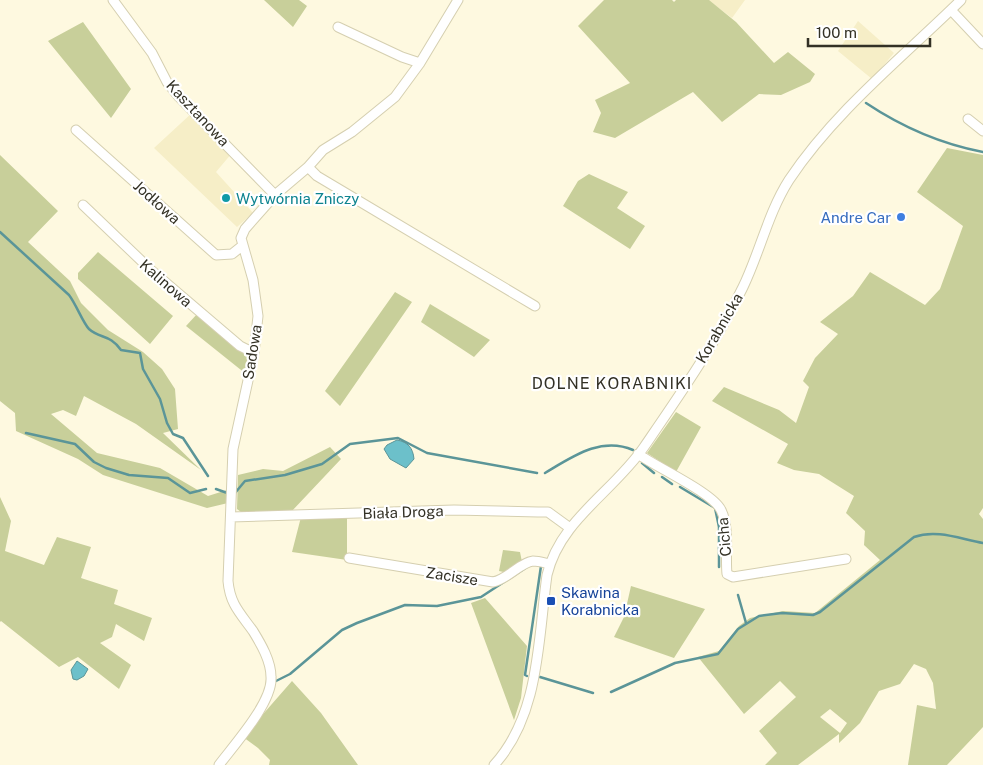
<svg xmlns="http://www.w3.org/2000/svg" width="983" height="765" viewBox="0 0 983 765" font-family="'Public Sans',sans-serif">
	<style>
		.built { fill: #f6eec7 }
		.green { fill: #c8cf9a; fill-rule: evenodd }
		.water { fill: #6cc0ca; stroke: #5b9598 }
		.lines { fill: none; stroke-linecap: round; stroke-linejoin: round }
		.stream { stroke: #5b9598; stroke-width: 2.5 }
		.minor-casing { stroke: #d5cfb0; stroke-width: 11 }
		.minor { stroke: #fff; stroke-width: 9 }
		.culture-dot { fill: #0f9aa8; stroke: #fff; stroke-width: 2 }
		.shop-dot { fill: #3f7fe0; stroke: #fff; stroke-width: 2 }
		.transit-dot { fill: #1a4fb4; stroke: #fff; stroke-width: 2 }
		.labels { text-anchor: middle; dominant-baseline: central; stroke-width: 4.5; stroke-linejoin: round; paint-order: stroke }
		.street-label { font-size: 15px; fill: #333125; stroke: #fff }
		.culture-label { font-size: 15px; fill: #0d838f; stroke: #fff; text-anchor: start }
		.shop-label { font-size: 15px; fill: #366cbe; stroke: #fff; text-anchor: end }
		.transit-label { font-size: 15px; fill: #164399; stroke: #fff; text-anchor: start }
		.neighbourhood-label { font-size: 16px; letter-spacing: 1px; fill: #333125; stroke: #fff }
	</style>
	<rect width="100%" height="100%" fill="#fef9e0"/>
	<path class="built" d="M708 0H745L732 18Z
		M858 21 894 53 872 79 838 51Z
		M193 112 232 153 216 172 253 213 237 227 154 148Z"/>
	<path class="green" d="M264 0H299L307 6 293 27Z
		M604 0H672L674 2 676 0H709L736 22 774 63 788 52 815 74 810 82 781 95 759 94 722 122 693 92 615 138 593 132 601 113 595 100 630 83 578 26Z
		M83 22 131 89 111 118 48 41Z
		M947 148 983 155V508L979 514 983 519V727L947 765H908L917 705 936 709 933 683 926 669 914 664 900 684 879 691 860 723 839 743V734L798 765H765L777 753 759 731 796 697 780 681 744 714 698 657 719 651 739 626 750 618 783 611 815 613 880 560 864 545 865 531 846 513 854 496 819 474 794 470 777 463 788 444 712 401 724 387 779 410 796 423 809 387 803 381 815 358 838 334 820 322 853 296 870 272 925 305 940 289 963 226 917 192ZM830 709 847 723 840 733 820 717Z
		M0 155 58 211 28 242 70 281 81 303 108 330 143 352 162 369 175 389 178 429 163 433 201 470 136 424 84 396 76 416 63 410 51 414 97 453 160 468 208 496 227 490 228 503 207 508 103 475 78 459 16 431 15 413 0 401Z
		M589 174 628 192 617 208 645 226 630 249 563 206 578 181Z
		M98 252 173 316 150 344 78 279V273Z
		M395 292 412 302 340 406 325 391Z
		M430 304 490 340 474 357 421 322Z
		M198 313 249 356 246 374 186 326Z
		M676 412 701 427 676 472 647 453Z
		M330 447 341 459 291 512H241L237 509 238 475 263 469 283 471Z
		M0 497 11 521 5 551 44 565 57 537 91 547 81 578 118 590 114 604 152 618 144 641 116 624 112 637 100 643 131 665 119 689 78 657 59 667 1 621 0 622Z
		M301 517H347V560L292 552Z
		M503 550 520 552 522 562 508 573 499 571Z
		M631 586 705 609 674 658 614 637 624 617Z
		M485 598 527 646 521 698 514 720 471 603Z
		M292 681 321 713 358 765H269L270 760 258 748 243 737Z"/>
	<path class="water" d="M397 440C408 442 413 448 414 459L406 468 390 459 384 449 387 445Z
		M77 661 88 669 84 676 77 680 73 679 71 670Z"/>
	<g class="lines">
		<path class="stream" d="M866 103C902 127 941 144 983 152
			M0 232 69 295C76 304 83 323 89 329 100 339 110 334 121 350L140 353 143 369 160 399 167 423 173 434 183 438 208 476
			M26 433 75 444 94 462 106 468 129 475 168 478 190 493 206 489
			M642 463 654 473
			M545 473C572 457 601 436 633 450
			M662 477 672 484
			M680 487 715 508 719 527V567
			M216 489 230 494
			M235 493 245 481 285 475 322 464 350 444 398 438 427 453 537 473
			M738 595 746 623
			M527 676 525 675 541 566H540
			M540 677 593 693
			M276 681 290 674 342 630 357 623 405 605 437 606 481 597 527 567
			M611 692 675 663 718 654 738 629 759 616 782 613 813 615 820 612 914 537C937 529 960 539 983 543"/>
		<g class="minor-casing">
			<path id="minor" d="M113 0 152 53 167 82 179 97 275 195
				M951 10 983 44
				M338 27 402 57 420 63
				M968 119 983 131
				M76 130 216 255 232 254 242 246
				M308 167 317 176 535 306
				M83 205 152 271 240 346 254 353
				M638 454C656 467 713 493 721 510 730 528 725 555 727 574L733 577 846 559
				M231 517 454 510 538 512H548L570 528
				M349 558 493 582C508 579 521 562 533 561 539 561 545 563 550 564
				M219 765C234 745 273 702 271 677 271 661 261 644 253 631 240 613 230 604 228 581L233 449 254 353 258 316 253 280 241 238 245 229 275 195 308 167 323 150 352 132 395 97 420 63 458 0
				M494 765C540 715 538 639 547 575 560 520 613 492 644 447 679 396 716 343 743 287 760 252 768 213 789 180 835 111 903 57 961 0"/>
		</g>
		<use href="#minor" class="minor"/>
	</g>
	<circle class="culture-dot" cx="226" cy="198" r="5"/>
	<circle class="shop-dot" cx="901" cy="217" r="5"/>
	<rect class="transit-dot" x="546" y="596" width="10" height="10" rx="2.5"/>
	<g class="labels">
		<g class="street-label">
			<text transform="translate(198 113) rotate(47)">Kasztanowa</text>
			<text transform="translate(157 202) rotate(42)">Jodłowa</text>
			<text transform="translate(166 283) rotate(41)">Kalinowa</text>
			<text transform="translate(719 328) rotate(-60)">Korabnicka</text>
			<text transform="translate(252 352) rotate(-81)">Sadowa</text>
			<text transform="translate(403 512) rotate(-2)">Biała Droga</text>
			<text transform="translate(724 537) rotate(-95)">Cicha</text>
			<text transform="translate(452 576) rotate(9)">Zacisze</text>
		</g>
		<g class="culture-label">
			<text x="236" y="198">Wytwórnia Zniczy</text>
		</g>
		<g class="shop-label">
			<text x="891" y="217">Andre Car</text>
		</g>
		<g class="transit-label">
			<text x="561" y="592">Skawina<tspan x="561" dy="17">Korabnicka</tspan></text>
		</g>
		<g class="neighbourhood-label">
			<text x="612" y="383">DOLNE KORABNIKI</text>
		</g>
	</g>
	<path d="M808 38v8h122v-8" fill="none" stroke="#333125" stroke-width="2.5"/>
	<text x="816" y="38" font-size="15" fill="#333125" stroke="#ffffff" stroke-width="4" paint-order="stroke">100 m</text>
</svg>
